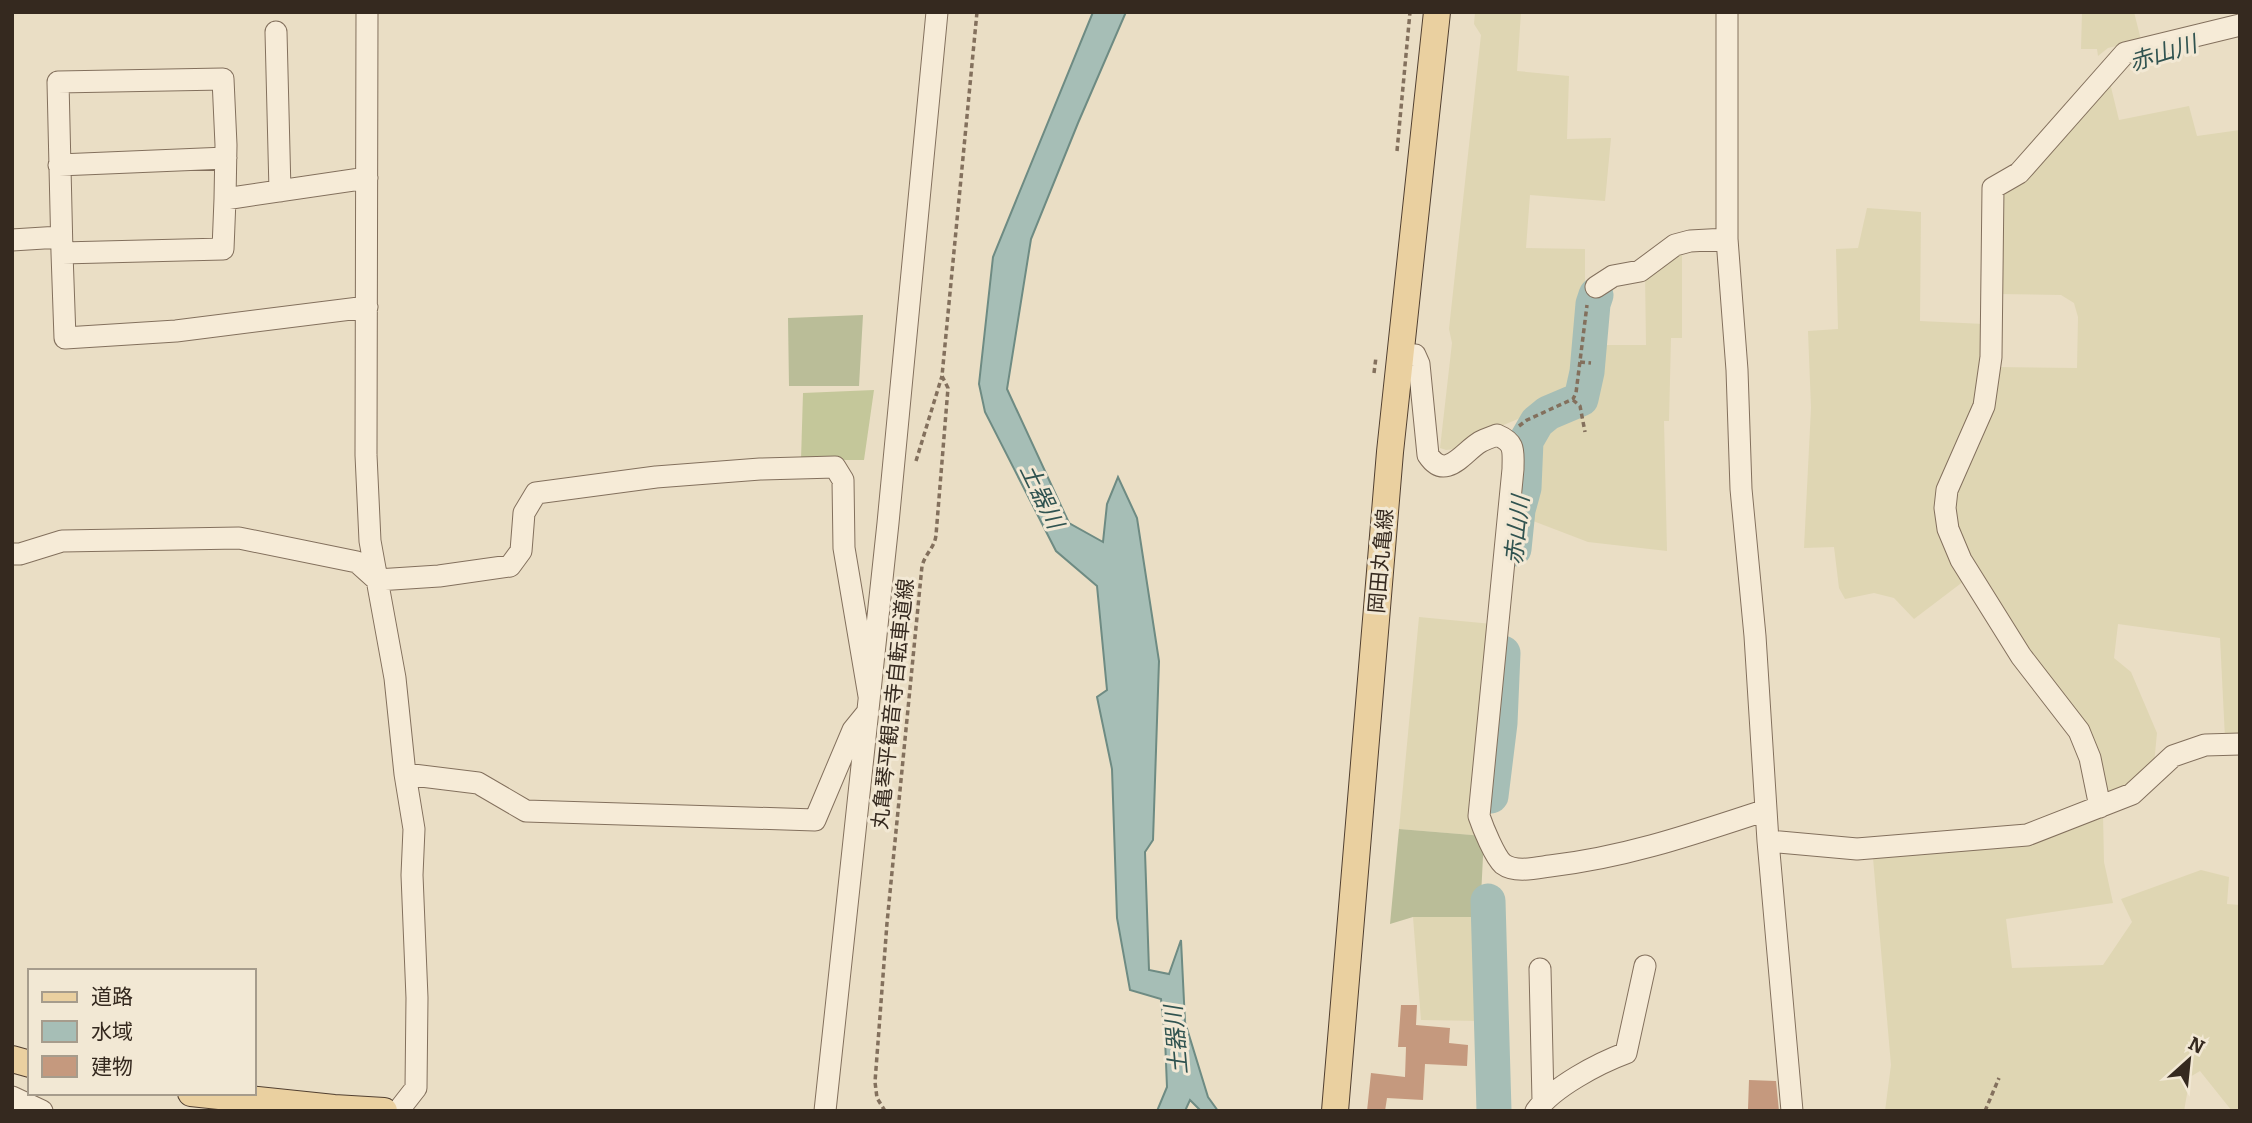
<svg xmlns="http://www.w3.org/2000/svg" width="2252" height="1123" viewBox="0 0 2252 1123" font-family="Bitter,'Noto Sans JP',serif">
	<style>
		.farmland { fill: #dfd6b3 }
		.green { fill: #c4c79a }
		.cemetery { fill: #babd98 }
		.water { fill: #a6beb6; stroke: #6e8b83; stroke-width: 2 }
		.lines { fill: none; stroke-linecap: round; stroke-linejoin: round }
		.river { stroke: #a6beb6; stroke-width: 35 }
		.building { fill: #c5997e }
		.minor-casing { stroke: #83705d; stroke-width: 23 }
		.major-casing { stroke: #513f30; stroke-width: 28 }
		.path { stroke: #83705d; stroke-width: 3.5; stroke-dasharray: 5 3.5; stroke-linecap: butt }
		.minor { stroke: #f6ebd7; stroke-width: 21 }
		.major { stroke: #ead0a0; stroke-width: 26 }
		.labels { text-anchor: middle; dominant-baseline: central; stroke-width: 6; stroke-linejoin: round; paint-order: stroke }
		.street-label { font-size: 21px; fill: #35291f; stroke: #f2e8d4 }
		.water-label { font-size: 23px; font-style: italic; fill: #305350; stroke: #f2e8d4 }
	</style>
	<rect width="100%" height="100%" fill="#eadec5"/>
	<path class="farmland" d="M1475 12H1521L1517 71 1569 76 1567 139 1611 138 1605 201 1530 195 1526 248 1585 249V293L1573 386 1569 398 1467 440 1455 449 1446 450 1440 448 1452 343 1449 329 1481 35 1474 24Z
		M2082 12H2134L2141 40 2108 48 2098 56 2097 49H2081Z
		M2109 79 2119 120 2189 106 2197 136 2240 130V738H2225L2220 638 2118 624 2114 658 2131 672 2157 733 2154 764 2131 786 2104 797 2097 746 2084 722 2028 653 1968 557 1952 509 1996 367 2077 368 2078 317 2074 303 2061 295 1998 294 2000 199Z
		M1867 208 1921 212 1920 321 1984 324 1976 409 1946 473 1964 581 1914 619 1894 598 1874 593 1845 599 1839 588 1834 547 1804 548 1811 408 1808 331 1838 329 1836 249 1858 248Z
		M1682 250V338H1671L1669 421H1664L1667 551 1588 542 1523 517 1530 454 1539 427 1551 418 1574 410 1585 401 1596 345H1646L1645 273Z
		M1419 617 1492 624 1484 836 1399 829Z
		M2103 814 2104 862 2113 903 2006 919 2012 968 2103 965 2132 922 2121 899 2201 870 2229 877 2227 904 2240 905V1111H2232L2200 1071 2190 1077 2184 1111H1885L1891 1065 1873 858Z
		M1413 917H1480L1481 1021 1421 1020Z"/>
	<path class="green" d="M874 390 864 460H801L803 393Z"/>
	<path class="cemetery" d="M863 315 859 386H789L788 318Z
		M1399 829 1484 836 1480 917H1413L1390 924Z"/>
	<path class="water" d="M1093 12H1126L1078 123 1031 239 1007 389 1069 523 1103 542 1107 504 1118 477 1137 518 1159 661 1153 840 1145 852 1149 970 1169 974 1181 940 1185 1022 1208 1097 1218 1111H1201L1190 1100 1185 1111H1157L1167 1087 1165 1038 1161 999 1130 990 1117 918 1112 769 1097 697 1107 690 1097 586 1056 551 985 412 979 384 993 257Z"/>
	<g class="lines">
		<path class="river" d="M1514 549 1518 510 1524 488 1526 441 1537 422 1548 413 1581 399 1587 372 1593 304 1596 295
			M1491 796 1500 723 1503 653
			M1488 901 1494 1111"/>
	</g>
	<path class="building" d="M1401 1005H1417L1416 1025 1450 1028 1449 1043 1468 1045 1467 1066 1425 1064 1423 1100 1387 1098 1385 1111H1367L1371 1073 1405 1077 1406 1047H1398Z
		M1749 1080 1776 1081 1779 1111 1748 1109Z"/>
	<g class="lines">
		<g class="minor-casing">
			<path id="minor" d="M367 12 366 455 370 541 395 678 405 774 414 829 412 875 417 998 416 1088 398 1111
				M1727 12V239L1737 370 1741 489 1755 636 1768 841 1792 1111
				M276 32 280 191
				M59 165 226 158
				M367 178 225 199 223 249 62 253 65 338 176 331 367 307
				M12 240 60 237
				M62 253 58 82 223 79 226 145 225 199
				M1596 287 1613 276 1640 271 1675 245 1690 241 1727 239
				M1401 354 1415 355 1419 364 1428 455C1446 482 1463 452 1480 442 1485 439 1492 437 1497 435 1516 443 1513 451 1513 469L1479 816C1483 828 1495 857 1503 864 1515 873 1536 868 1550 866 1627 857 1693 834 1766 810
				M12 554H20L62 541 239 538 357 562 377 580 439 576 510 566 521 551 524 513 536 493 656 477 760 469 835 467 843 480 844 548 869 696
				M405 774 478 783 526 811 815 820 853 730 866 714
				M2100 807 2090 758 2079 731 2021 656 1961 560 1948 529 1945 508 1947 490 1984 406 1991 357 1993 188 2019 173 2125 53 2240 25
				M1768 841 1857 849 2027 835 2132 794 2173 756 2205 745 2240 744
				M1540 969 1543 1101
				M12 1097 42 1111
				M825 1111 888 523 937 12
				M1536 1111C1553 1087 1599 1063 1626 1053L1645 966"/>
		</g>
		<g class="major-casing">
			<path id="major" d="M12 1059 30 1064
				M191 1093 334 1108 384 1111
				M1335 1111 1390 452 1437 12"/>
		</g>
		<path class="path" d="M1397 151 1410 12
			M1580 362 1591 363
			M1374 373 1376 357
			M1573 400 1580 406 1585 432
			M1519 426 1527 420 1573 399 1576 393 1587 305
			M916 461 942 376
			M885 1111 877 1098 875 1082 887 923 922 566C925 554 935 547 936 535L948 388 942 376 977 12
			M1985 1111 1999 1078"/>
		<use href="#minor" class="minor"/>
		<use href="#major" class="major"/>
	</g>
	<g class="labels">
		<g class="street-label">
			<text transform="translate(1381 561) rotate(-85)">岡田丸亀線</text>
			<text transform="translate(893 704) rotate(-84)">丸亀琴平観音寺自転車道線</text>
		</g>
		<g class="water-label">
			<text transform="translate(2163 53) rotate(-17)">赤山川</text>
			<text transform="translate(1042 496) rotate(64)">土器川</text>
			<text transform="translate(1517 530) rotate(-84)">赤山川</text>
			<text transform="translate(1176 1040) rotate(-95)">土器川</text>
		</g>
	</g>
	<rect width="2252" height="1123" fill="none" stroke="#35291f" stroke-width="28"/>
	<rect x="28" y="969" width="228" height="126" fill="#f2e8d4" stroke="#a69c8c" stroke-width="2"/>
	<rect x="42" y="992" width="35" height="10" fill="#ead0a0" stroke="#a69c8c" stroke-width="2"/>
	<text x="91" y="1004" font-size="21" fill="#35291f">道路</text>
	<rect x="42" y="1021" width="35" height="21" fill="#a6beb6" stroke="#a69c8c" stroke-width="2"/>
	<text x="91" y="1039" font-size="21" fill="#35291f">水域</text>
	<rect x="42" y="1056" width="35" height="21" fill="#c5997e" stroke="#a69c8c" stroke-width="2"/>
	<text x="91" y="1074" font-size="21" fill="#35291f">建物</text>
	<g transform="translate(2189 1060) rotate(27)" stroke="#f2e8d4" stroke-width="5" paint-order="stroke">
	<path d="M0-5L12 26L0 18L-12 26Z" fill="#35291f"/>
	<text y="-10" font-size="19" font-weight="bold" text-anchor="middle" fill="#35291f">N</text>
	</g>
</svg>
